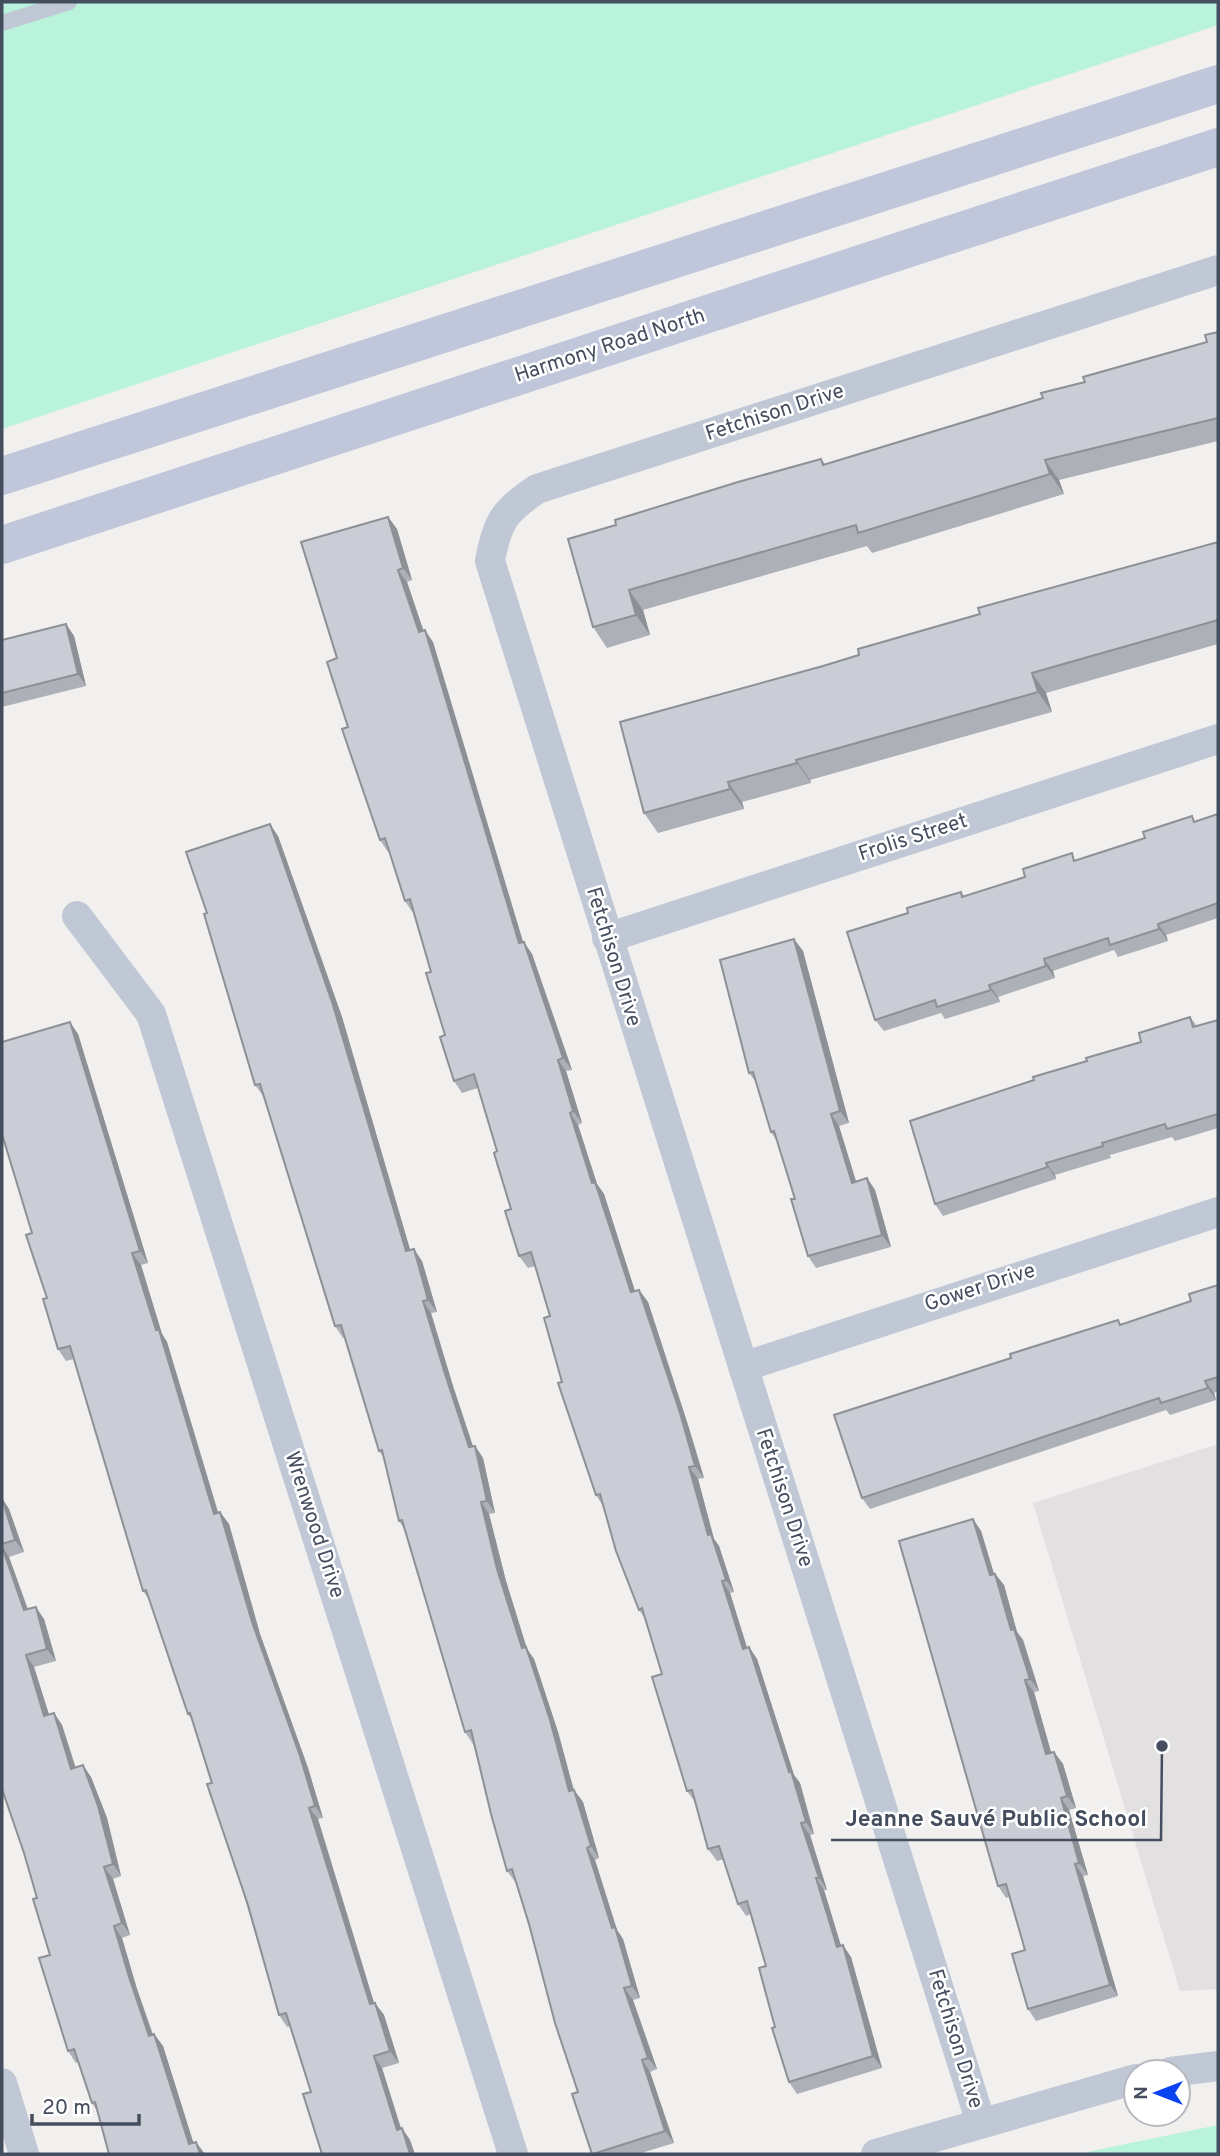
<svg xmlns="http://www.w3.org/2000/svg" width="1220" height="2156" viewBox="0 0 1220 2156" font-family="Overpass,sans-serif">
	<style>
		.education { fill: #e3e0e1 }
		.green { fill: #baf3db }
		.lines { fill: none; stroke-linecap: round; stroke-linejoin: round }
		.service { stroke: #c1c8d5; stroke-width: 16 }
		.minor { stroke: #c1c8d5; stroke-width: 30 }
		.secondary { stroke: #c0c7da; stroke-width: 38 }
		.wall { fill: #aeb0b7 }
		.shaded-wall { fill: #8d9095 }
		.building { fill: #cacdd5; stroke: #8d9095; stroke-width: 2 }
		.labels { text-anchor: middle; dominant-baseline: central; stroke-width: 5; stroke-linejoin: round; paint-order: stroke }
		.street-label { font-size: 21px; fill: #454e5e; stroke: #fff }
		.leader { fill: none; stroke: #454e5e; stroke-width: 2.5 }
		.callout-dot { fill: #454e5e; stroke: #fff; stroke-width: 2.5 }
		.callout-label { font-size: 23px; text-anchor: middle; font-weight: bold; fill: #454e5e; stroke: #fff; stroke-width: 5; stroke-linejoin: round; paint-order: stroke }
	</style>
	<rect width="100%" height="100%" fill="#f2efef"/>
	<path class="education" d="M1218 1444V1989L1180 1991 1033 1503Z"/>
	<path class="green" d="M2 2H1218V25L2 429Z
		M1218 2125V2154H1077Z"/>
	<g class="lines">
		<path class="service" d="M2 23 69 2"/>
		<path class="minor" d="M77 916 151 1014 513 2154
			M607 938 1218 739
			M743 1367 1218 1212
			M1171 2072 1218 2066
			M2 2083 24 2154
			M981 2123 490 561C497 522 504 511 537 489L1218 270
			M876 2154 1136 2079"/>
		<path class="secondary" d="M2 476 1218 84
			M2 545 1218 147"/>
	</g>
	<path class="wall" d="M1218 332V441L1059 480 1064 494 872 553 867 546 643 610 650 635 607 648 593 627 616 525 821 459 825 464 1043 398 1085 382 1207 342Z
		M388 517 397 529 412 580 407 582 423 630 433 642 523 942 532 954 572 1070 566 1071 582 1123 578 1125 597 1184 604 1194 635 1291 639 1290 648 1302 688 1425 704 1478 698 1479 714 1539 719 1546 734 1592 730 1593 747 1647H749L757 1659 794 1775 800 1783 814 1834 810 1835 827 1890H824L841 1946 851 1957 882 2068 797 2094 789 2082 775 2027 766 1966 751 1914 746 1916 738 1904 724 1859 717 1861 708 1849 695 1802 687 1791 662 1674 646 1620 639 1610 603 1506 596 1495 562 1382 550 1316 535 1266 528 1268 519 1256 511 1209 497 1151 478 1088 462 1093 454 1081 445 1035 431 972 413 913 405 901 389 851 388 852 380 840 348 727 337 658Z
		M1218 542V644L1046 693 1052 712 810 780 811 783 742 802 744 809 658 833 644 813 823 666 980 614Z
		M66 624 74 636 86 686 2 707V640Z
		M1218 814V918L1166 935 1168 941 1118 957 1114 950 1053 971 1055 978 998 997 1000 1002 945 1019 941 1013 884 1031 875 1020 961 892 964 896Z
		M278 836 342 1017 410 1250 422 1261 437 1312 431 1313 453 1386 473 1446H475L483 1458 495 1513 489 1514 506 1581 527 1649 534 1659 558 1732 574 1790 583 1802 599 1858 595 1860 617 1930 623 1939 640 1998 633 2000 657 2069 650 2072 674 2143 638 2154H592L578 2092 516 1883 507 1871 473 1744 465 1732 405 1530 399 1521 384 1458 379 1451 345 1338H343L335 1326 264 1097 255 1085 207 913Z
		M794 939 803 951 849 1123 839 1126 856 1181 867 1178 875 1190 891 1247 816 1268 808 1256 795 1199 777 1141 771 1132 756 1082 749 1073Z
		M1190 1017 1197 1026 1218 1020V1128L1175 1141 1172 1137 1110 1155 1111 1158 1055 1175 1056 1179 943 1216 935 1204 1034 1080 1141 1042Z
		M78 1034 148 1263 141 1265 162 1334 167 1342 218 1512H220L229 1524 260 1634 308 1768 323 1818 318 1819 374 2003 384 2015 399 2063 382 2068 401 2128 410 2140 311 2092 290 2026 287 2027 279 2015 193 1722 188 1714 150 1601 143 1591 74 1359 66 1361 58 1349 47 1298 32 1233Z
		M1218 1285V1391L1214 1393 1216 1400 1170 1415 1166 1410 870 1509 862 1498 1011 1358 1118 1320 1121 1325 1191 1301Z
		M2 1498 9 1509 24 1552 9 1557 28 1609 44 1619 56 1661 34 1667 49 1714 54 1713 62 1725 75 1767 91 1777 107 1818 121 1876 113 1879 130 1935 122 1938 137 1989 153 2034H154L163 2046 193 2143 205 2154 98 2112 92 2103 78 2062 76 2063 68 2051 50 1955 37 1898 24 1853 3 1793H2Z
		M973 1519 981 1531 994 1574H995L1004 1585 1017 1632 1023 1640 1039 1691 1034 1692 1051 1753 1054 1752 1063 1764 1076 1808 1069 1810 1088 1875 1083 1876 1118 1996 1036 2021 1028 2009 1025 1950 1009 1897 1006 1898 998 1886Z"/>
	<path class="shaded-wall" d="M1045 460 1059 480 1064 494 1050 474Z
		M388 517 397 529 412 580 403 568Z
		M398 570 407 582 428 644 419 632Z
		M629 590 643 610 650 635 636 615Z
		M66 624 74 636 86 686 78 674Z
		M425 630 433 642 527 955 519 943Z
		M1032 673 1046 693 1052 712 1038 692Z
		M796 760 810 780 811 783 797 763Z
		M728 782 742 802 744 809 730 789Z
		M270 824 278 836 342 1017 414 1263 406 1251Z
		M1158 924 1166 935 1168 941 1159 929Z
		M794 939 803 951 849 1123 840 1111Z
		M524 942 532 954 572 1070 563 1058Z
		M1044 959 1053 971 1055 978 1046 966Z
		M989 985 998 997 1000 1002 991 990Z
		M70 1022 78 1034 148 1263 140 1251Z
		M558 1060 566 1071 582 1123 573 1111Z
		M570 1113 578 1125 597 1184 604 1194 639 1304 631 1292 592 1183Z
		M831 1114 839 1126 860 1195 852 1183Z
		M1046 1163 1055 1175 1056 1179 1048 1167Z
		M867 1178 875 1190 891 1247 882 1235Z
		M414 1249 422 1261 437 1312 428 1300Z
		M132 1253 141 1265 162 1334 167 1342 222 1526 214 1514Z
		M639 1290 648 1302 688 1425 704 1478 695 1466Z
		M423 1301 431 1313 453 1386 477 1459 469 1447 445 1374Z
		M1205 1381 1214 1393 1216 1400 1208 1388Z
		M475 1446 483 1458 495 1513 487 1501Z
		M689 1467 698 1479 714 1539 719 1546 734 1592 726 1580 708 1535Z
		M2 1498 9 1509 24 1552 15 1540Z
		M481 1502 489 1514 506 1581 527 1649 534 1659 558 1732 577 1803 569 1791 522 1648 497 1569Z
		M220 1512 229 1524 260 1634 308 1768 323 1818 315 1806 252 1622Z
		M973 1519 981 1531 998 1587 990 1575Z
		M2 1546 9 1557 32 1622 24 1610Z
		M995 1574 1004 1585 1017 1632 1023 1640 1039 1691 1030 1679 1011 1630Z
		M722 1581 730 1593 751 1661 743 1649Z
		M36 1607 44 1619 56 1661 47 1649Z
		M749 1647 757 1659 794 1775 800 1783 814 1834 806 1822Z
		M26 1655 34 1667 53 1728 44 1716Z
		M1025 1680 1034 1692 1055 1766 1046 1754Z
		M54 1713 62 1725 80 1781 71 1769Z
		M1054 1752 1063 1764 1076 1808 1067 1796Z
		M83 1765 91 1777 107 1818 121 1876 113 1864Z
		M574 1790 583 1802 599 1858 591 1846Z
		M1061 1798 1069 1810 1088 1875 1079 1863Z
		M309 1808 318 1819 378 2016 370 2004Z
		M801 1823 810 1835 827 1890 819 1878Z
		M587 1848 595 1860 617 1930 623 1939 640 1998 632 1986Z
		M1075 1864 1083 1876 1118 1996 1110 1985Z
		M104 1867 113 1879 130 1935 122 1923Z
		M816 1878 824 1890 845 1959 837 1947Z
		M114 1926 122 1938 137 1989 157 2048 149 2036 129 1977Z
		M843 1945 851 1957 882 2068 873 2056Z
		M624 1988 633 2000 657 2069 648 2058Z
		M375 2003 384 2015 399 2063 390 2051Z
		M154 2034 163 2046 197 2154 189 2144Z
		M374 2056 382 2068 405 2142 397 2130Z
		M642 2060 650 2072 674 2143 665 2131Z
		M402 2128 410 2140 415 2154H410Z
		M196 2142 205 2154H200Z"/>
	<path class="building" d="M1218 332V418L1045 460 1050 474 858 533 856 525 629 590 636 615 593 627 568 539 616 525 615 520 738 482 821 459 823 465 1043 398 1041 393 1085 382 1083 377 1207 342 1205 335Z
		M388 517 403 568 398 570 419 632 425 630 519 943 524 942 563 1058 558 1060 573 1111 570 1113 592 1183 595 1182 631 1292 639 1290 680 1413 695 1466 689 1467 708 1535 711 1534 726 1580 722 1581 743 1649 749 1647 789 1772 791 1771 806 1822 801 1823 819 1878H816L837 1947 843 1945 873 2056 789 2082 772 2028 775 2027 759 1968 766 1966 747 1901 738 1904 719 1846 708 1849 692 1790 687 1791 652 1677 662 1674 642 1608 639 1610 616 1551 600 1494 596 1495 558 1383 562 1382 544 1318 550 1316 531 1252 519 1256 505 1211 511 1209 494 1153 497 1151 474 1074 454 1081 440 1037 445 1035 426 973 431 972 410 899 405 901 385 838 380 840 342 729 348 727 327 662 337 658 301 542Z
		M1218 542V620L1032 673 1038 692 796 760 797 763 728 782 730 789 644 813 620 722 823 666 859 655 858 649 980 614 978 608Z
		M66 624 78 674 2 693V640Z
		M1218 814V903L1158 924 1159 929 1110 945 1108 938 1044 959 1046 966 989 985 991 990 937 1007 935 1000 875 1020 847 932 908 913 907 908 961 892 962 897 1025 877 1023 869 1072 853 1074 861 1145 838 1143 832 1192 816 1194 822Z
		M270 824 333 1005 406 1251 414 1249 428 1300 423 1301 445 1374 469 1447 475 1446 487 1501 481 1502 497 1569 522 1648 526 1647 550 1720 569 1791 574 1790 591 1846 587 1848 612 1928 615 1927 632 1986 624 1988 648 2058 642 2060 665 2131 593 2154H592L572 2094 578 2092 555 2023 529 1924 512 1869 507 1871 491 1814 471 1730 465 1732 402 1520 399 1521 382 1450 379 1451 341 1325 335 1326 260 1084 255 1085 204 914 207 913 186 852Z
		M794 939 840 1111 831 1114 852 1183 867 1178 882 1235 808 1256 791 1199H795L774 1131 771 1132 753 1072 749 1073 720 960Z
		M1190 1017 1193 1027 1218 1020V1114L1167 1129 1165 1124 1102 1143 1103 1146 1046 1163 1048 1167 935 1204 910 1121 1034 1080 1033 1077 1087 1061 1086 1058 1141 1042 1139 1033Z
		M70 1022 140 1251 132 1253 156 1330H159L214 1514 220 1512 252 1622 300 1756 315 1806 309 1808 370 2004 375 2003 390 2051 374 2056 397 2130 402 2128 410 2154H322L303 2094 311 2092 286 2013 279 2015 248 1905 207 1784 212 1783 190 1713 188 1714 146 1590 143 1591 70 1346 58 1349 43 1299 47 1298 26 1235 32 1233 2 1134V1042Z
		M1218 1285V1377L1205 1381 1208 1388 1161 1403 1159 1398 862 1498 834 1415 1011 1358 1010 1354 1118 1320 1120 1325 1191 1301 1189 1294Z
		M2 1499 15 1540 2 1544Z
		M973 1519 990 1575 995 1574 1011 1630 1014 1629 1030 1679 1025 1680 1046 1754 1054 1752 1067 1796 1061 1798 1079 1863 1075 1864 1110 1985 1028 2009 1012 1954 1025 1950 1006 1884 998 1886 899 1541Z
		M2 1547 24 1610 36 1607 47 1649 26 1655 44 1716 54 1713 71 1769 83 1765 98 1806 113 1864 104 1867 122 1923 114 1926 129 1977 149 2036 154 2034 189 2144 196 2142 200 2154H109L95 2102 92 2103 74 2049 68 2051 39 1958 50 1955 33 1899 37 1898 24 1853 2 1789Z"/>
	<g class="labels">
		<g class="street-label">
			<text transform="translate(610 346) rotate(-18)">Harmony Road North</text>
			<text transform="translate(775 413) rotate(-18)">Fetchison Drive</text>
			<text transform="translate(913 838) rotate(-18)">Frolis Street</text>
			<text transform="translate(613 957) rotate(73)">Fetchison Drive</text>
			<text transform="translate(980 1288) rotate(-18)">Gower Drive</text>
			<text transform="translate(784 1498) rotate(72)">Fetchison Drive</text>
			<text transform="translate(314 1525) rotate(72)">Wrenwood Drive</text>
			<text transform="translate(955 2039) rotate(73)">Fetchison Drive</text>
		</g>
	</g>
	<path class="leader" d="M1162 1746L1161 1840H831"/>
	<circle class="callout-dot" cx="1162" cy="1746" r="7"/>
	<g class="callout-label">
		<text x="996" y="1826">Jeanne Sauvé Public School</text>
	</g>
	<rect width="1220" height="2156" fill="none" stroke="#454e5e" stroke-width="7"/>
	<g transform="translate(1157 2093) rotate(270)"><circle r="33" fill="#ffffff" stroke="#b5b8bf" stroke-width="2"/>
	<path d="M0-5L12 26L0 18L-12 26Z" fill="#0a43f1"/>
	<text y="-10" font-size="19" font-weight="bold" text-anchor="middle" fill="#454e5e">N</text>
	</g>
	<path d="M32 2114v10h107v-10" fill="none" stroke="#454e5e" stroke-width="3.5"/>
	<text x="42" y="2114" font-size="21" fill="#454e5e" stroke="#ffffff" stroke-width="5" paint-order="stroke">20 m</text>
</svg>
